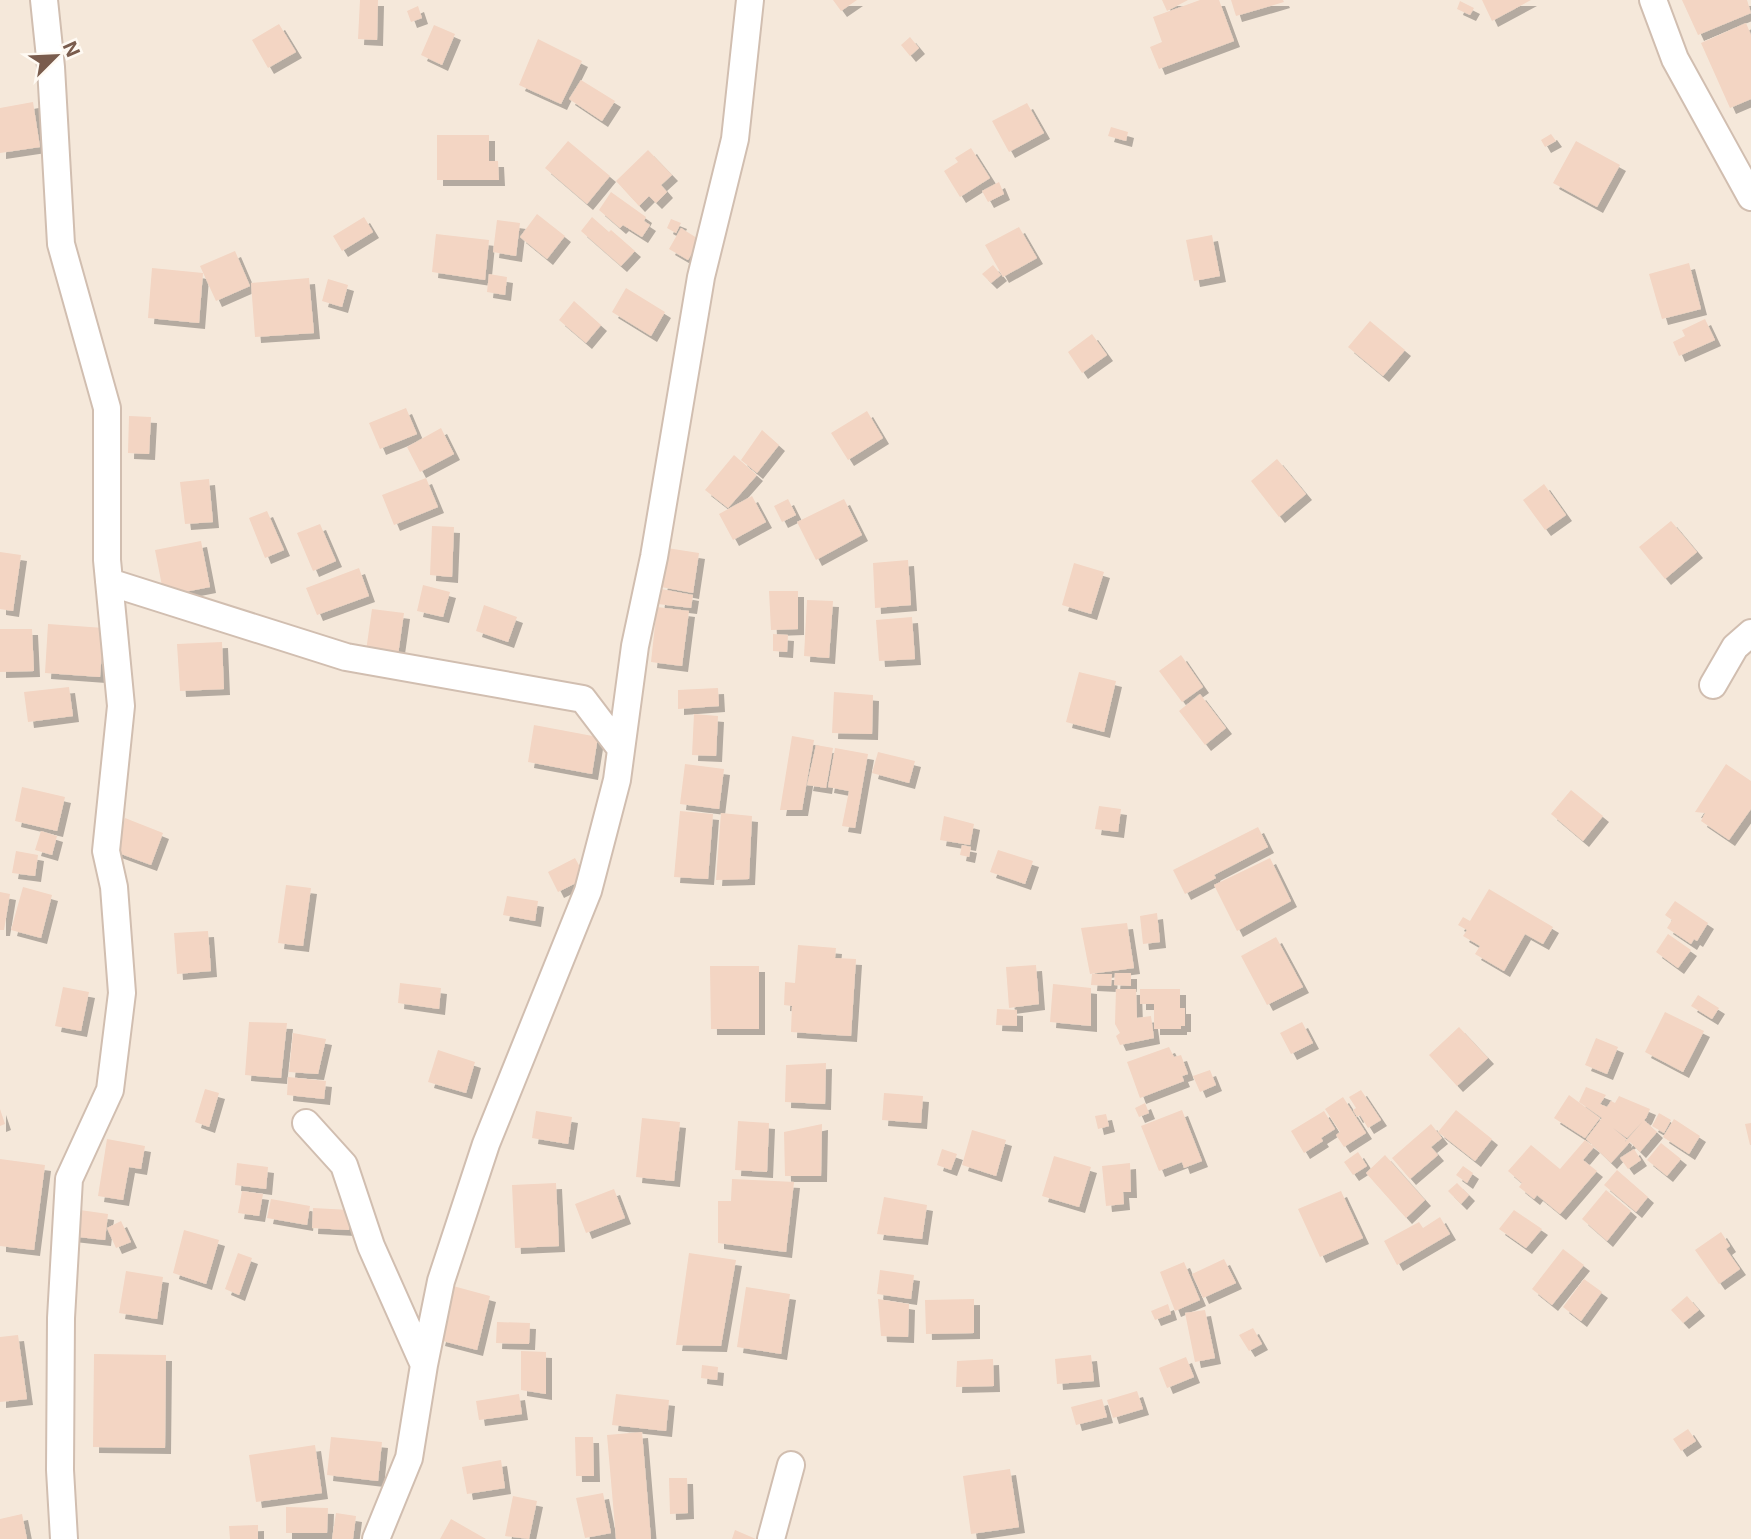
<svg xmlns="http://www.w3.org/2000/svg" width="1751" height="1539" viewBox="0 0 1751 1539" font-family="Inter,sans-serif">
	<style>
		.residential { fill: #f5e8da }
		.building { fill: #f3d5c3; filter: url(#shadow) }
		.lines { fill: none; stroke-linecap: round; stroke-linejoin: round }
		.street-casing { stroke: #d1beb0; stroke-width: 30 }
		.street { stroke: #fff; stroke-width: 26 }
	</style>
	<defs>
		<filter id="shadow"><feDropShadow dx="6" dy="6" stdDeviation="0" flood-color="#0004"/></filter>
	</defs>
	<rect width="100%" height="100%" fill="#fdf6ec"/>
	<path class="residential" d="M0 0H1751V1539H0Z"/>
	<path class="building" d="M360 0H378L377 40 358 39Z
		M833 0H857L841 11Z
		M1162 0H1188L1167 11Z
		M1200 0H1219L1234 41 1159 69 1150 47 1162 42 1153 17Z
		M1231 0H1283L1284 2 1236 16Z
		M1482 0H1531L1492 21Z
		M1682 0H1747L1751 13 1698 35Z
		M1460 1 1474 8 1470 15 1457 9Z
		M418 6 422 18 411 22 407 11Z
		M1746 23 1751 35V99L1730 108 1701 43Z
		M279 24 296 52 268 68 252 40Z
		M434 25 455 34 442 65 421 55Z
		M910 37 919 48 910 56 901 45Z
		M538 39 582 61 561 104 519 85Z
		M581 80 615 101 602 121 569 99Z
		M33 102 40 147 0 153V108Z
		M1027 103 1044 133 1009 152 992 121Z
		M1111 127 1128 132 1126 141 1108 136Z
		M1551 134 1556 141 1545 147 1541 140Z
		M437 135H489V161H498L499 180H437Z
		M568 141 610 176 587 204 545 168Z
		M1576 141 1620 165 1597 207 1553 183Z
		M971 148 990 178 960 197 944 171 958 162 955 158Z
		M648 150 672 175 661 185 667 192 656 203 649 196 639 206 616 181Z
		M999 182 1004 194 988 202 982 191Z
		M611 192 646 217 644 221 650 225 642 237 623 225 620 228 599 210Z
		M537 214 565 236 547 259 520 237Z
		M364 217 373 232 342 251 333 236Z
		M592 217 609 232 611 230 635 251 621 266 581 231Z
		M671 219 681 223 676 233 667 228Z
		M497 220 520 223 516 256 493 252Z
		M1019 227 1037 258 1003 277 985 245Z
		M681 228 700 240 688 260 669 249Z
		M436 234 489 240 485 280 432 272Z
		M1212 235 1220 276 1194 281 1186 240Z
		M235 251 250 286 216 301 200 266Z
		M1689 263 1701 309 1662 319 1649 274Z
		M993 265 1001 275 991 283 982 274Z
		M152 268 203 273 199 323 148 318Z
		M489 274 507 277 505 295 487 292Z
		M309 278 314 333 255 337 251 283Z
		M328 279 348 285 342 307 322 301Z
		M626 288 665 312 651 336 612 312Z
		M574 301 601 325 586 343 559 320Z
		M1705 319 1715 340 1679 356 1673 342 1685 336 1682 330Z
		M1370 321 1405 350 1383 376 1348 347Z
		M1092 334 1107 355 1082 373 1068 352Z
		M406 408 417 434 380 449 369 423Z
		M867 411 883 438 848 460 831 433Z
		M129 416 151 417 149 454 128 453Z
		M441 428 454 454 420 472 407 447Z
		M762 430 779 445 757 473 741 460Z
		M734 455 757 475 728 508 705 490Z
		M1277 459 1306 494 1279 517 1251 481Z
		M426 478 438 507 394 525 382 495Z
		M209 479 213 522 185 524 180 482Z
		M1544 484 1566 515 1545 530 1523 500Z
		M752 496 766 522 733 540 719 514Z
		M788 499 796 515 782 522 774 506Z
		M844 499 862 535 816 560 797 522Z
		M267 511 284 550 265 558 249 518Z
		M1671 521 1697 552 1665 579 1639 547Z
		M320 524 336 561 313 571 297 533Z
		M432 526 454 527 452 577 430 575Z
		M201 541 210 587 164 596 155 550Z
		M667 548 699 553 693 593 661 587Z
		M0 552 21 555 13 611 0 609Z
		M908 560 911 605 875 608 873 563Z
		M1074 563 1104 572 1091 614 1062 605Z
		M359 568 369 596 317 615 306 588Z
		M423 585 450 592 443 617 417 611Z
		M661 589 693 595 691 608 658 604Z
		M769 591H798V629L771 630Z
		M807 600 833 601 829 658 804 656Z
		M484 605 517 617 508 642 476 631Z
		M657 607 689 611 682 666 651 662Z
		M372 609 404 613 398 655 366 651Z
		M912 617 915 659 879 661 876 620Z
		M48 624 104 628 100 677 45 673Z
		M0 629H32L34 671 0 672Z
		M773 634 788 635 787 652 773 651Z
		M222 642 224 689 180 691 177 644Z
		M1181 655 1203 687 1182 702 1159 671Z
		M1079 672 1116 681 1104 732 1066 722Z
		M69 687 73 716 28 722 24 692Z
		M718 688 719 706 678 709V690Z
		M834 692 873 695 872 734 832 733Z
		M1200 694 1226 728 1205 745 1179 711Z
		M694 714 718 716 716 756 692 755Z
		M534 725 598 737 592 774 528 762Z
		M792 736 814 740 802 810H780Z
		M816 745 833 748 826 788 807 785Z
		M835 748 868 754 855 828 842 826 849 791 828 787Z
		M878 752 915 761 909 783 872 773Z
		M685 764 724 769 719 809 680 804Z
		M1726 764 1751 781V809L1729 840 1701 821 1705 813 1695 812Z
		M22 787 65 797 57 831 15 821Z
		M1571 790 1603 816 1583 841 1551 814Z
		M1099 806 1121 809 1118 832 1095 829Z
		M680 811 713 814 708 879 674 877Z
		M721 813 752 816 749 879 716 880Z
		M944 816 974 824 970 845 940 840Z
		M125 818 163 833 151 865 113 851Z
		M1258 827 1268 847 1214 875 1216 878 1185 894 1173 870Z
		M41 831 57 836 52 855 35 850Z
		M962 845 971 847 969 857 960 855Z
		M998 850 1033 861 1025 884 990 872Z
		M16 851 38 855 35 876 12 873Z
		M575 858 586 878 558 892 548 872Z
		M1270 858 1291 901 1237 931 1214 885Z
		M286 885 311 888 303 946 278 943Z
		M23 887 52 895 41 938 11 930Z
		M1489 889 1553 927 1543 944 1525 934 1504 971 1475 954 1480 946 1463 936 1467 930 1458 925 1463 917 1470 921Z
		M0 892 10 894 4 930H0Z
		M507 896 538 901 535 921 503 915Z
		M1675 901 1708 923 1697 941 1694 939 1691 944 1667 928 1672 920 1665 915Z
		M1157 913 1160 942 1143 944 1140 916Z
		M1127 923 1134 968 1090 974 1081 928Z
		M208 931 211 971 177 974 174 933Z
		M1668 934 1691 950 1678 968 1656 952Z
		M1276 937 1303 987 1267 1005 1241 956Z
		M798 945 836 948 835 958 856 959 851 1036 791 1032 792 1006 784 1005 785 982 795 983Z
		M1036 965 1039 1004 1009 1008 1006 967Z
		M710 966H759V1029H711Z
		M1115 973H1131V986L1114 985Z
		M1092 974H1112L1111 986 1091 985Z
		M400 983 441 988 439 1009 398 1003Z
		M1053 984 1091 988V1026L1050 1022Z
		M63 987 89 992 81 1031 55 1026Z
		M1116 989H1136L1137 1018 1151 1016 1154 1038 1120 1045 1116 1036 1120 1033 1115 1024Z
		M1140 989H1180V1008H1185V1026H1181V1029H1154V1004H1140Z
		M1698 995 1719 1008 1712 1019 1691 1006Z
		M997 1009 1017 1010V1026L996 1025Z
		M1665 1012 1704 1031 1683 1072 1645 1052Z
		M249 1022 287 1023 281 1078 245 1075Z
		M1302 1022 1313 1043 1291 1054 1280 1033Z
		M1459 1027 1488 1058 1457 1086 1429 1055Z
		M293 1033 326 1039 318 1074 289 1072Z
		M1596 1038 1618 1047 1607 1074 1585 1065Z
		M1169 1047 1174 1057 1181 1055 1188 1074 1182 1076 1184 1081 1140 1098 1127 1062Z
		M438 1050 475 1062 466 1093 428 1082Z
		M826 1063 825 1104 785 1102 786 1065Z
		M1210 1070 1216 1085 1200 1092 1193 1076Z
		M288 1077 326 1081 324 1099 287 1095Z
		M1586 1087 1606 1095 1600 1104 1607 1107 1611 1101 1615 1103 1619 1096 1650 1109 1646 1118 1627 1138 1613 1128 1626 1139 1625 1142 1644 1120 1657 1132 1640 1152 1630 1142 1611 1163 1586 1139 1602 1118 1579 1102Z
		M205 1089 219 1093 209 1127 195 1122Z
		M1361 1090 1381 1120 1368 1128 1360 1115 1357 1117 1353 1110 1356 1108 1349 1097Z
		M884 1093 923 1096 921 1123 882 1120Z
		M1569 1095 1600 1118 1585 1138 1554 1118Z
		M1343 1097 1366 1133 1344 1147 1336 1135 1340 1132 1325 1109Z
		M1145 1103 1149 1113 1139 1117 1135 1108Z
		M0 1109 5 1124 0 1126Z
		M1182 1110 1202 1161 1184 1168 1182 1162 1159 1171 1141 1126Z
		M1456 1110 1492 1139 1475 1161 1438 1132Z
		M536 1111 572 1117 568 1144 532 1138Z
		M1324 1111 1335 1129 1321 1138 1323 1141 1304 1153 1291 1131Z
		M1659 1113 1671 1120 1664 1133 1652 1126Z
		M1106 1114 1109 1126 1098 1129 1095 1116Z
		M642 1118 680 1122 674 1181 636 1177Z
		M1674 1119 1700 1136 1689 1154 1663 1137Z
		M738 1121 769 1123 767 1172 735 1170Z
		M1751 1123V1145H1750L1745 1124Z
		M822 1124 821 1176H785L784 1132Z
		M1431 1124 1442 1138 1431 1147 1438 1155 1410 1179 1392 1158Z
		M972 1130 1006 1140 996 1176 962 1165Z
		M107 1139 145 1146 141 1169 129 1167 123 1200 98 1196Z
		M1585 1140 1594 1147 1583 1160 1597 1171 1560 1214 1537 1195 1534 1199 1519 1187 1522 1183 1508 1171 1531 1145 1560 1169Z
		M1661 1143 1681 1159 1667 1176 1647 1160Z
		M942 1149 957 1154 951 1170 937 1165Z
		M1634 1149 1641 1160 1628 1169 1620 1158Z
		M1358 1152 1367 1166 1353 1175 1344 1162Z
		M1385 1155 1425 1200 1406 1218 1366 1173Z
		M1054 1156 1091 1167 1079 1207 1042 1196Z
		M0 1159 45 1165 34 1250 0 1246Z
		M237 1163 268 1167 266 1189 235 1185Z
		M1130 1163 1131 1192H1123L1124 1204 1106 1206 1102 1166Z
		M1463 1166 1473 1173 1467 1183 1456 1175Z
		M1617 1170 1648 1197 1636 1212 1604 1185Z
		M732 1179 794 1182 786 1252 718 1243V1201H731Z
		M556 1183 559 1246 515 1248 512 1185Z
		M1457 1183 1469 1195 1461 1204 1448 1191Z
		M614 1189 625 1218 586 1233 575 1204Z
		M1606 1190 1631 1211 1607 1241 1582 1219Z
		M242 1191 263 1194 259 1216 238 1213Z
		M1341 1191 1363 1238 1320 1257 1298 1209Z
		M884 1197 927 1205 922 1239 877 1234Z
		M271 1199 310 1206 307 1225 267 1218Z
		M313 1208 350 1210 349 1230 312 1228Z
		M73 1209 108 1214 105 1240 69 1236Z
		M1514 1210 1542 1229 1526 1248 1499 1229Z
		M1440 1217 1450 1234 1397 1265 1384 1241 1419 1222 1423 1228Z
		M121 1221 131 1242 116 1248 107 1228Z
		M184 1230 219 1240 206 1284 173 1273Z
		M1721 1232 1730 1246 1726 1249 1740 1269 1719 1284 1695 1250Z
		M1563 1249 1584 1265 1552 1305 1532 1289Z
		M238 1253 252 1258 239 1295 225 1289Z
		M689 1253 736 1260 721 1346 676 1345Z
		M1224 1259 1236 1283 1203 1298 1192 1274Z
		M1184 1262 1200 1300 1175 1311 1160 1272Z
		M880 1270 914 1275 911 1299 877 1294Z
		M126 1271 163 1277 157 1319 119 1313Z
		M1584 1279 1602 1292 1581 1321 1563 1307Z
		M453 1286 490 1296 477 1350 439 1340Z
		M746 1287 790 1294 781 1354 737 1347Z
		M1687 1296 1699 1310 1683 1323 1671 1310Z
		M878 1299 909 1304 908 1337 881 1336Z
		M974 1299V1333L926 1334 925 1300Z
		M1168 1304 1171 1314 1155 1320 1151 1311Z
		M1205 1310 1215 1358 1195 1362 1185 1313Z
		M497 1322 530 1323 529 1344 496 1343Z
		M1253 1328 1262 1344 1249 1351 1239 1335Z
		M18 1335 27 1399 0 1402V1337Z
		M521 1351 546 1352V1394L521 1390Z
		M94 1354 166 1355 165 1448 93 1447Z
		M1091 1355 1094 1381 1057 1384 1055 1359Z
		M1186 1357 1194 1377 1167 1388 1159 1368Z
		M993 1359 994 1386 956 1387 957 1361Z
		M702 1365 718 1367 717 1380 701 1378Z
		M1137 1391 1143 1409 1113 1418 1107 1400Z
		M519 1394 522 1414 479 1420 476 1401Z
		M616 1394 669 1400 666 1431 612 1425Z
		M1102 1399 1107 1417 1076 1425 1071 1407Z
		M1688 1429 1696 1441 1681 1451 1673 1439Z
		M642 1432 651 1539H616L607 1435Z
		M331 1437 382 1442 378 1481 327 1475Z
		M575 1437H593L594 1476H576Z
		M315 1445 322 1493 256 1502 249 1455Z
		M501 1460 505 1488 467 1494 462 1467Z
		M1010 1469 1019 1527 971 1534 963 1476Z
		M669 1478H687L688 1513 670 1514Z
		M603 1493 611 1533 585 1538 576 1498Z
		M513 1496 537 1501 529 1539 505 1536Z
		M286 1507 328 1508 327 1533H286Z
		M336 1513 356 1516 353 1539H332Z
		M22 1514 27 1539H0V1519Z
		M451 1519 486 1539H440Z
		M258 1525V1539H230L229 1526Z
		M735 1530 756 1539H732Z"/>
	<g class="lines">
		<g class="street-casing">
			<path id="street" d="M44 0 51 67 61 244 107 408V560L121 706 106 851 114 887 122 993 110 1090 69 1179 61 1318 60 1470 64 1539
				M1653 0 1675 59 1751 197
				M109 582 346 657 583 699 621 749
				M1713 685 1735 647 1751 633
				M306 1123 344 1165 371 1246 424 1365
				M376 1539 409 1458 424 1365 441 1281 486 1144 588 891 617 780 635 646 654 557 701 277 735 139 750 0
				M771 1539 791 1465"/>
		</g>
		<use href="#street" class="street"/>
	</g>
	<g transform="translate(56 56) rotate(66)" stroke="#fffaf3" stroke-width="5" paint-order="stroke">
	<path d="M0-5L12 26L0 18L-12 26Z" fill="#7a5c4d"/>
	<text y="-10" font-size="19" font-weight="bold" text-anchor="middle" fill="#7a5c4d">N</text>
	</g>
</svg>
